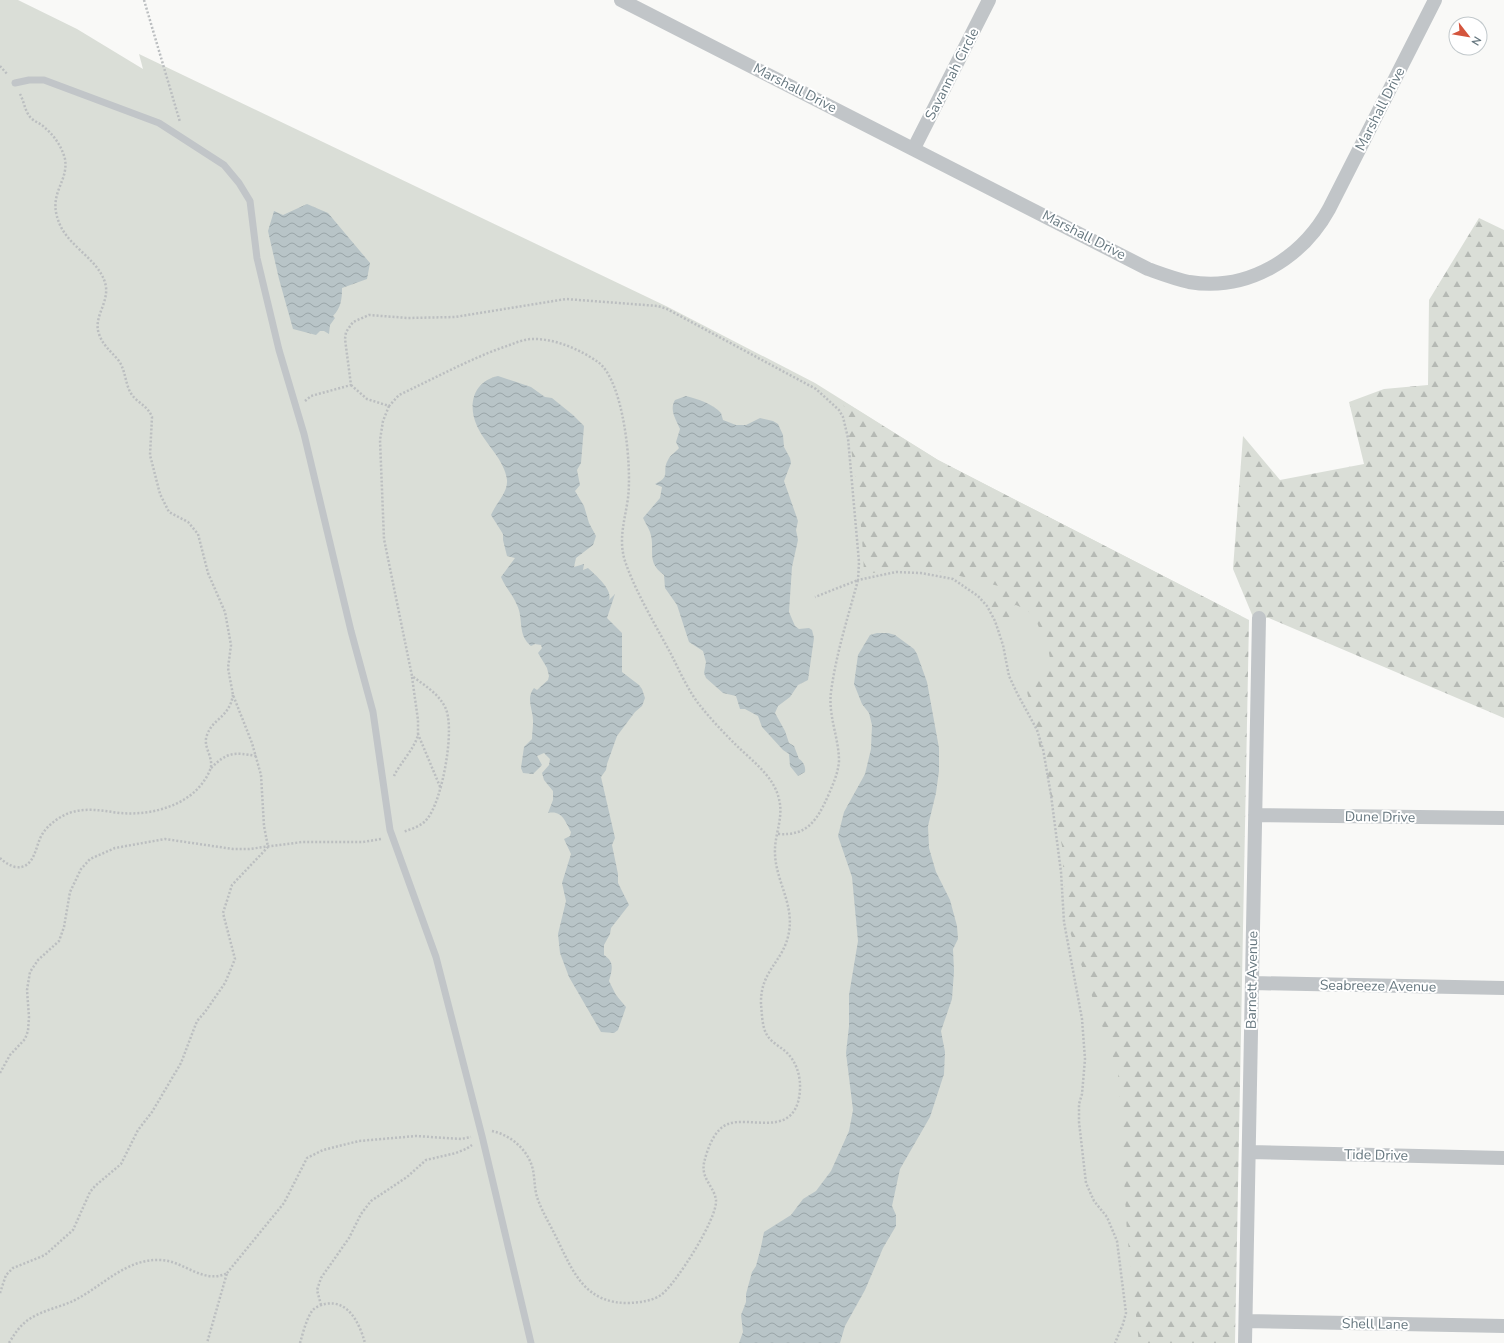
<svg xmlns="http://www.w3.org/2000/svg" width="1504" height="1343" viewBox="0 0 1504 1343" font-family="'Nunito Sans',sans-serif">
	<style>
		.grass { fill: #daded7 }
		.forest { fill: url(#forest-firs) }
		.water { fill: url(#water-waves) }
		.lines { fill: none; stroke-linecap: round; stroke-linejoin: round }
		.path { stroke: #bbbec0; stroke-width: 2.5; stroke-dasharray: 2 2; stroke-linecap: butt }
		.lane { stroke: #c1c5c8; stroke-width: 7 }
		.street { stroke: #c1c5c8; stroke-width: 14 }
		.labels { text-anchor: middle; dominant-baseline: central; stroke-width: 4; stroke-linejoin: round; paint-order: stroke }
		.street-label { font-size: 14px; fill: #66777f; stroke: #fff }
	</style>
	<defs>
		<pattern id="forest-firs" width="22" height="20" patternUnits="userSpaceOnUse"><rect width="22" height="20" fill="#daded7"/><path d="M5 1l3.5 6h-7zM16 11l3.5 6h-7z" fill="#b5b9b4"/></pattern>
		<pattern id="water-waves" width="16" height="10" patternUnits="userSpaceOnUse"><rect width="16" height="10" fill="#b8c4c7"/><path d="M0 5q4-4 8 0t8 0" fill="none" stroke="#99a4a7"/></pattern>
	</defs>
	<rect width="100%" height="100%" fill="#f9f9f7"/>
	<path class="grass" d="M0 0H18L77 29 143 69 139 54 668 307 815 383 938 460 1241 616 1228 1343H0Z"/>
	<path class="forest" d="M1479 218 1504 230V718L1269 618 1253 617 1233 569 1243 436 1280 480 1364 464 1349 402 1384 389 1428 385 1429 300Z
		M843 401 938 460 1249 620 1235 1343H1139L1127 1233 1118 1072 1066 920 1062 846 1026 687 1033 677 1047 672 1050 659 1049 653 1036 620 1027 610 1016 605 1012 606 1011 609V615L1008 619C999 620 992 613 990 604L997 595 1007 588C977 581 945 570 913 568 895 567 880 574 864 573 862 516 853 457 843 401Z"/>
	<path class="water" d="M307 204 328 213 370 263 367 279 342 288C342 299 341 308 333 316L335 318 330 325 329 334 324 331H320L316 335 293 329 279 279 268 231 274 211 283 215Z
		M498 376 531 387 545 397 552 398 573 415 584 426 581 463 577 470 580 485 575 491 584 506 589 523 596 536 593 545 576 558 574 567 584 564 583 570 588 568C595 575 613 589 609 600L615 594 607 618 622 633V672L639 685 642 689 645 698 642 706 635 712 617 736 607 764 606 770 601 777 615 838 612 845 618 874V883L629 905 611 928 610 934 604 945V955C615 962 612 970 609 981L616 995 626 1007 618 1030 614 1033 601 1032 569 977 560 953 558 934 566 901 562 883 571 854 564 839 570 836 571 832C565 821 562 810 548 813L553 800V791L544 780 542 773 549 765 550 759 544 753 537 756 542 765 533 774 523 773 521 768 524 747 532 739C532 733 533 728 533 723 534 711 525 699 534 688L537 690 548 680 549 676 547 668 538 653 542 648 541 645 535 644 531 646C517 634 524 620 517 605 513 595 505 587 501 577L515 558 507 556 503 540V534L491 515C496 503 508 493 507 480 505 460 485 444 477 426 467 404 474 381 498 376Z
		M686 396C698 399 713 404 721 413L723 420 736 425H746L760 418 773 421 778 424 783 435 784 447 790 458 791 463 784 481 798 521 796 530 798 540 792 567 789 612 795 626 799 629 809 628 812 630 814 638 808 680 798 685 790 697 778 706 775 713 785 731 789 743 794 746 799 759C803 761 806 767 805 772L798 776 790 766 789 754 783 750 762 727 758 716 745 709H740L736 696 723 693 706 678 704 673 706 662 703 651 689 642 677 605 665 588 664 575C645 561 656 550 650 532 648 527 645 522 643 518L660 498 662 487 655 484C672 476 661 472 668 460 670 455 676 452 679 448L676 442 680 429C676 419 669 410 675 400Z
		M877 633H888L895 635 914 649 917 654 927 682 939 748V771L936 793 928 826 929 848 936 872 950 900 957 926 958 939 953 949 954 971 952 999 941 1031 945 1052 944 1074 930 1117 900 1169 892 1206 896 1215V1226L883 1248 865 1290 845 1326 840 1343H739L743 1332 741 1315 746 1302V1294L752 1272 756 1266 761 1247 764 1232 791 1215 803 1199 816 1191 831 1171 849 1131 853 1110 846 1053 849 1026V995L858 941 852 877 838 836 844 812 865 774 871 749 872 725 869 713 862 704 854 684 858 655 870 635Z"/>
	<g class="lines">
		<path class="path" d="M144 0 180 122
			M0 66 8 75
			M351 385 367 399 389 406 399 395C433 379 466 361 501 348 511 345 520 340 531 339 554 338 579 349 598 362 624 381 632 467 628 498 625 520 618 539 625 561 635 591 656 626 671 654 679 670 687 688 698 703 709 717 722 731 735 744 751 760 774 776 779 799 784 818 774 835 775 854 776 881 794 904 789 932 784 962 760 970 761 1004 762 1014 762 1027 767 1035 771 1042 779 1046 785 1051 799 1063 803 1084 798 1102 788 1136 749 1116 728 1124 714 1129 707 1150 704 1163 701 1179 714 1186 716 1200 718 1218 675 1285 661 1295 652 1301 641 1302 630 1303 586 1304 574 1274 558 1241 551 1226 542 1212 537 1197 534 1187 535 1176 532 1166 526 1148 510 1135 492 1131
			M305 401 311 396 351 385 345 339 346 332 353 322 369 315 408 318 455 317 566 299 658 306 667 309 816 389 839 410 843 417 848 438 859 562 858 580 896 572 921 573 953 579 978 596 987 606 995 621 1003 645 1009 676 1017 693 1037 730 1043 749 1051 795 1061 872 1064 922 1082 1019 1085 1059 1082 1094 1079 1104V1122L1086 1183 1094 1201 1107 1217 1117 1241 1126 1313 1123 1324 1115 1343
			M389 406 383 421 380 440 384 539 412 676C424 685 438 693 445 707 456 727 442 802 427 819 422 826 411 829 403 832
			M1504 561V562
			M412 677 418 720V734
			M211 768C227 752 234 752 256 756
			M394 776C400 763 416 747 418 734L441 789
			M778 834C808 836 817 820 828 796 833 784 838 774 839 761 839 738 828 716 831 692 836 654 848 617 858 580L815 597
			M0 858C4 862 9 865 15 867 36 870 35 844 43 833 49 824 59 817 69 813 87 807 103 811 120 813 154 816 196 804 210 770 215 758 202 747 207 735 213 718 229 718 233 695
			M0 1073 10 1055 25 1039 28 1031 29 1017 27 990 30 972 38 960 59 941 64 927 70 892 81 869 90 859 115 848 165 839 233 849H249L302 842H363L381 839
			M227 1273 284 1203 307 1158 323 1150 359 1141 416 1136 461 1139 471 1137
			M0 1293 6 1275 13 1268 45 1255 73 1230 90 1192 95 1186 121 1164 138 1130 152 1112 181 1063 197 1021 205 1012 225 983 235 959 223 913 232 885 268 847 264 826 261 775 252 743 233 695 228 668 231 645 225 612 208 573 198 534 188 522 169 512 160 494 150 455 152 417C148 406 138 403 132 395 125 385 126 371 119 361 112 352 103 346 99 334 93 318 108 304 106 287 102 262 72 249 61 227 45 194 69 184 65 159 62 147 54 135 44 127 40 123 35 122 31 118 25 112 24 101 20 94
			M321 1305 317 1290 321 1278 349 1238 361 1214 371 1201 407 1177 426 1160 456 1153 466 1149 472 1145
			M9 1343C15 1333 21 1324 31 1318 44 1310 60 1307 73 1301 102 1287 126 1258 161 1260 184 1261 204 1285 227 1273L207 1343
			M300 1343C303 1333 306 1320 312 1311 315 1307 321 1305 325 1304 349 1299 360 1325 365 1343"/>
		<path class="lane" d="M15 83 29 80H44L159 123 224 165 239 183 250 201 257 258 279 350 304 434 351 631 373 712 390 830 436 957 482 1136 531 1343"/>
		<path class="street" d="M621 0 1148 269C1162 274 1175 279 1189 282 1248 292 1302 258 1329 209L1435 0
			M914 148 989 0
			M1255 815 1504 818
			M1253 983 1504 988
			M1249 1152 1504 1158
			M1246 1321 1504 1326
			M1245 1343 1259 618"/>
	</g>
	<g class="labels">
		<g class="street-label">
			<text transform="translate(952 74) rotate(-63)">Savannah Circle</text>
			<text transform="translate(795 88) rotate(27)">Marshall Drive</text>
			<text transform="translate(1380 109) rotate(-63)">Marshall Drive</text>
			<text transform="translate(1084 235) rotate(27)">Marshall Drive</text>
			<text transform="translate(1380 817) rotate(1)">Dune Drive</text>
			<text transform="translate(1252 980) rotate(-89)">Barnett Avenue</text>
			<text transform="translate(1378 986) rotate(1)">Seabreeze Avenue</text>
			<text transform="translate(1376 1155) rotate(1)">Tide Drive</text>
			<text transform="translate(1375 1324) rotate(1)">Shell Lane</text>
		</g>
	</g>
	<g transform="translate(1468 36) rotate(121)"><circle r="19" fill="#ffffff" stroke="#c2c9cc"/>
	<path d="M0-3L7 15L0 10L-7 15Z" fill="#d4553d"/>
	<text y="-6" font-size="11" font-weight="bold" text-anchor="middle" fill="#66777f">N</text>
	</g>
</svg>
